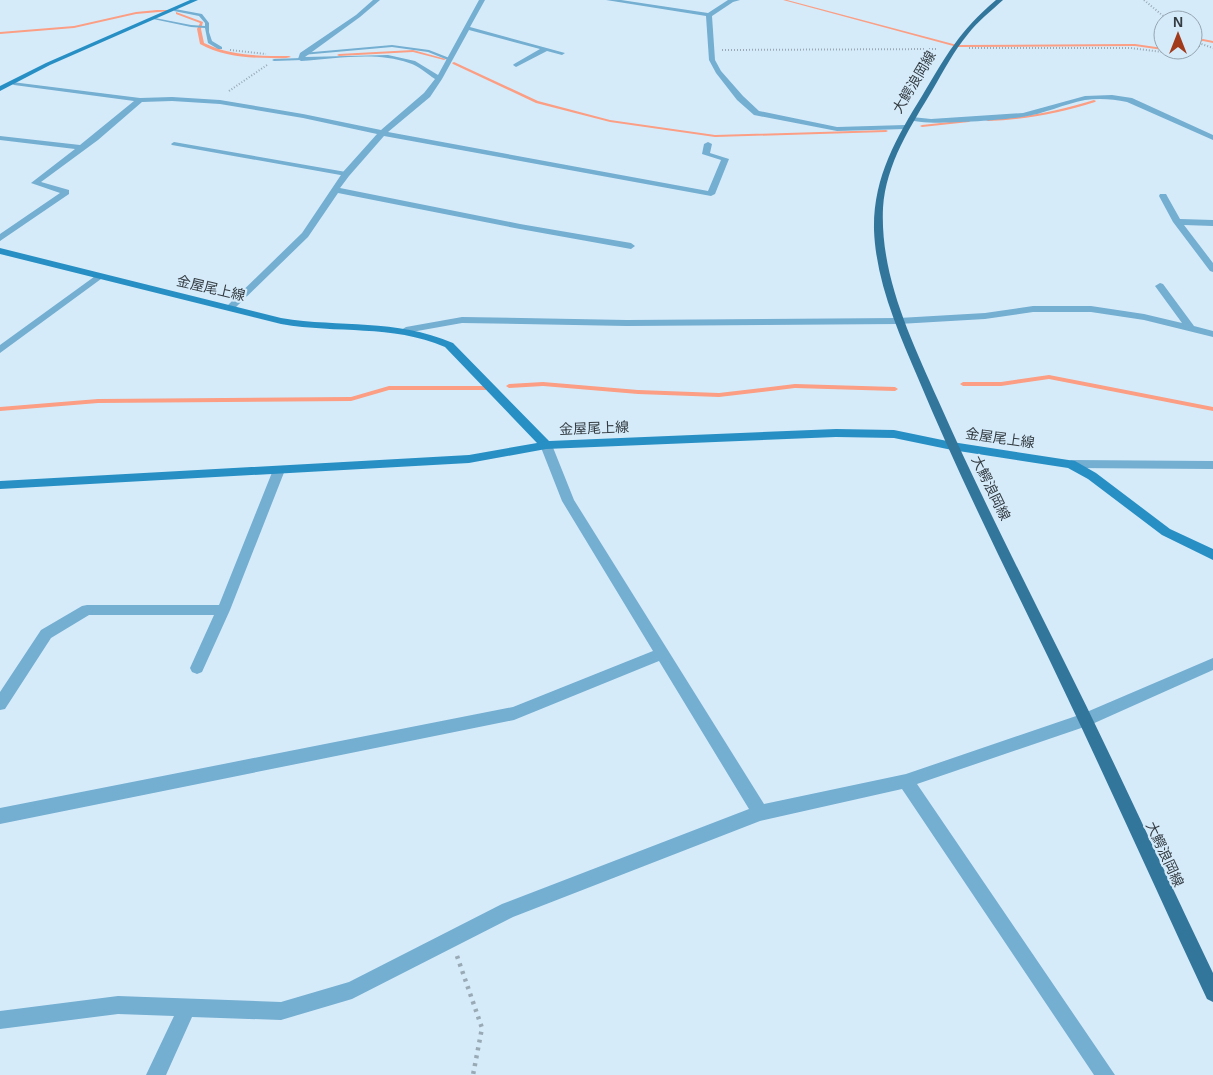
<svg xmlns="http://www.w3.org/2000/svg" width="1213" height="1075" viewBox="0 0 1213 1075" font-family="Helvetica,'Noto Sans JP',sans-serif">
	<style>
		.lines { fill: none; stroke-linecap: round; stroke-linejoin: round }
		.stream { fill: #fb9e84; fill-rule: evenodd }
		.path-far1 { stroke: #99aab5; stroke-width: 2; stroke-dasharray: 1 2; stroke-linecap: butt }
		.path { stroke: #99aab5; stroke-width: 4.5; stroke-dasharray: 3 5; stroke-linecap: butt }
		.lane { fill: #74aed1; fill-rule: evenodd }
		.street { fill: #74aed1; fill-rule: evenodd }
		.secondary { fill: #288fc4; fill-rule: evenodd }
		.primary { fill: #32769c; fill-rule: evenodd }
		.labels { text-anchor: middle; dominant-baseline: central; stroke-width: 4.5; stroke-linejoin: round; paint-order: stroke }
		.street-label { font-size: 14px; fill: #343c42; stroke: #d5ebfa }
	</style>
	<rect width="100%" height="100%" fill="#d5ebfa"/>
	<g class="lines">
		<path class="stream" d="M783 0H787L957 45 1135 44 1163 48V50L1135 46 957 47Z
			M157 10H168L170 11 136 14 74 28 0 34V32L74 26 136 12Z
			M176 12 203 22 201 29 204 43C231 56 259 56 289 56L291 57C285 59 277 58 271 58 247 58 221 56 200 44L197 29 200 23 176 14Z
			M1203 39 1213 41V43L1203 41 1193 43V41Z
			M413 50 446 59 444 60 413 52 339 56 337 55 339 54Z
			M454 62 538 101 610 120 715 135 886 130 888 131 886 132 715 137 610 122 536 103 453 64 452 63Z
			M1094 100 1096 101 1095 102C1060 113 1025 120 988 121L986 120 988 119C1026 118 1057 111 1094 100Z
			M968 120 970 121 969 122 922 127 920 126 922 125Z
			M1049 375 1213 407V411L1049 379 1001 386H963L960 384 963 382H1001Z
			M543 382 638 390 719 393 795 384 895 387 898 389 895 391 795 388 719 397 638 394 543 386 509 388 506 386 509 384Z
			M389 386H486L489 388 486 390H389L351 401 98 403 0 411V407L98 399 351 397Z"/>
		<path class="path-far1" d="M1144 0 1168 20
			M1193 41 1213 48
			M1193 46H1202
			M969 48H1131L1162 52 1172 50
			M230 50 266 54
			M722 50 938 49
			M229 91 267 65"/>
		<path class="path" d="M457 956 482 1028 473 1075"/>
		<path class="lane" d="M175 9 202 14 209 23V32L212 41 222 47V49H218L208 43 205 28 191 27 153 19 155 18 191 25 205 26V23L199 16 174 11Z
			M392 45 429 50 452 59 448 60 428 52 392 47 302 55 300 54 302 53Z
			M301 58 303 59V60L274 61 272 60 274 59Z
			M174 142 346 172 349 174 346 176 172 145 171 144Z"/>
		<path class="street" d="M373 0H380L360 17 305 57 388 55 415 61 438 75 479 0H485L470 27 565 53 562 55 547 51 516 67 513 65 514 64 540 49 469 30 442 79 430 97 388 132 708 191 721 160 702 154 704 144 708 142 712 144 710 153 729 159 715 194 711 196 384 136 349 176 340 188 520 224 631 243 635 246 631 249 520 229 338 193 308 237 234 309 231 310 226 307 228 305 302 233 343 172 377 134 303 118 220 104 172 101 142 102 98 140 41 182 69 190V194L0 241V234L60 193 31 183 75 149 0 140V136L80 145 134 101 14 85 12 84V82L140 98 172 97 220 100 303 114 381 130 424 93 435 79C427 74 419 66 409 63 376 51 335 59 301 61L298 59 300 53 356 15Z
			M606 0H621L708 13 728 0H740L733 2 712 16 715 60 721 71 743 96 759 111 837 127 905 125 909 127 905 129 837 131 754 115 737 100 716 73 709 60 706 16Z
			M1112 95 1132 98 1213 135V140L1127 102C1113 99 1099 98 1085 100 1064 104 1044 114 1022 117 1004 120 920 127 908 119L912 117 931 119 1023 113 1085 96Z
			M1160 194H1166L1180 219 1213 220V226L1184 225 1213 263V272L1210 271 1173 222 1159 196Z
			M98 274 101 275V279L0 353V345Z
			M1160 283 1163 284 1194 326 1213 331V337L1144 320 1091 312H1033L985 319 899 324 627 326 462 323 406 333 401 330 406 327 462 317 627 320 899 318 985 313 1033 306H1091L1144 314 1182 323 1155 286Z
			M546 441 552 445 574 500 764 804 906 774 1082 714 1213 658V670L1090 725 917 784 1115 1075H1094L902 789 760 821 513 917 352 999 281 1020 192 1017 166 1075H146L174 1016 118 1014 0 1029V1011L118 996 281 1002 349 982 502 904 749 809 659 661 514 720 0 824V808L513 707 653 651 562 501 540 445Z
			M1071 460 1213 461V469L1071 468 1065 464Z
			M279 466 285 470 230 610 202 672 197 674 192 672 190 668 214 615H89L51 638 5 709 0 710V692L41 630 82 606 87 605H219L273 470Z"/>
		<path class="secondary" d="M190 0H198L50 65 0 91V86L46 63Z
			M0 248 281 318C342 328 394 318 453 343L549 441 836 429 894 430 952 442 1075 461 1096 473 1170 529 1213 549V560L1162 535 1088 479 1068 468 952 450 894 438 836 437 546 449 469 463 0 489V481L469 455 537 443 445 347C391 324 338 334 281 324L0 254Z"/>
		<path class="primary" d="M996 0H1003C991 11 978 21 968 34 954 51 944 70 933 89 911 126 886 163 883 208 880 276 911 339 938 400 975 484 1017 567 1058 649 1112 756 1161 865 1213 973V1002L1207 999C1149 875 1093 749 1033 626 993 544 953 462 918 378 898 331 876 282 874 230 873 178 896 138 922 96 946 56 959 31 996 0Z"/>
	</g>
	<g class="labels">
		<g class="street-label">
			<text transform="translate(914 82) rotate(-59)">大鰐浪岡線</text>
			<text transform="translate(211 288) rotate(13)">金屋尾上線</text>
			<text transform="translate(594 428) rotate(-2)">金屋尾上線</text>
			<text transform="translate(1000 438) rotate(8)">金屋尾上線</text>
			<text transform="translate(991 488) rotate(64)">大鰐浪岡線</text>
			<text transform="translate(1165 854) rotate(65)">大鰐浪岡線</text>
		</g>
	</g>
	<g transform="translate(1178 35)"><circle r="24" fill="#d5ebfa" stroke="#95a5b0"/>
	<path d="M0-4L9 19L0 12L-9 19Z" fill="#a23a1c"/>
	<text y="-8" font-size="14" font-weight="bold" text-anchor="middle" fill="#343c42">N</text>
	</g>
</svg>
